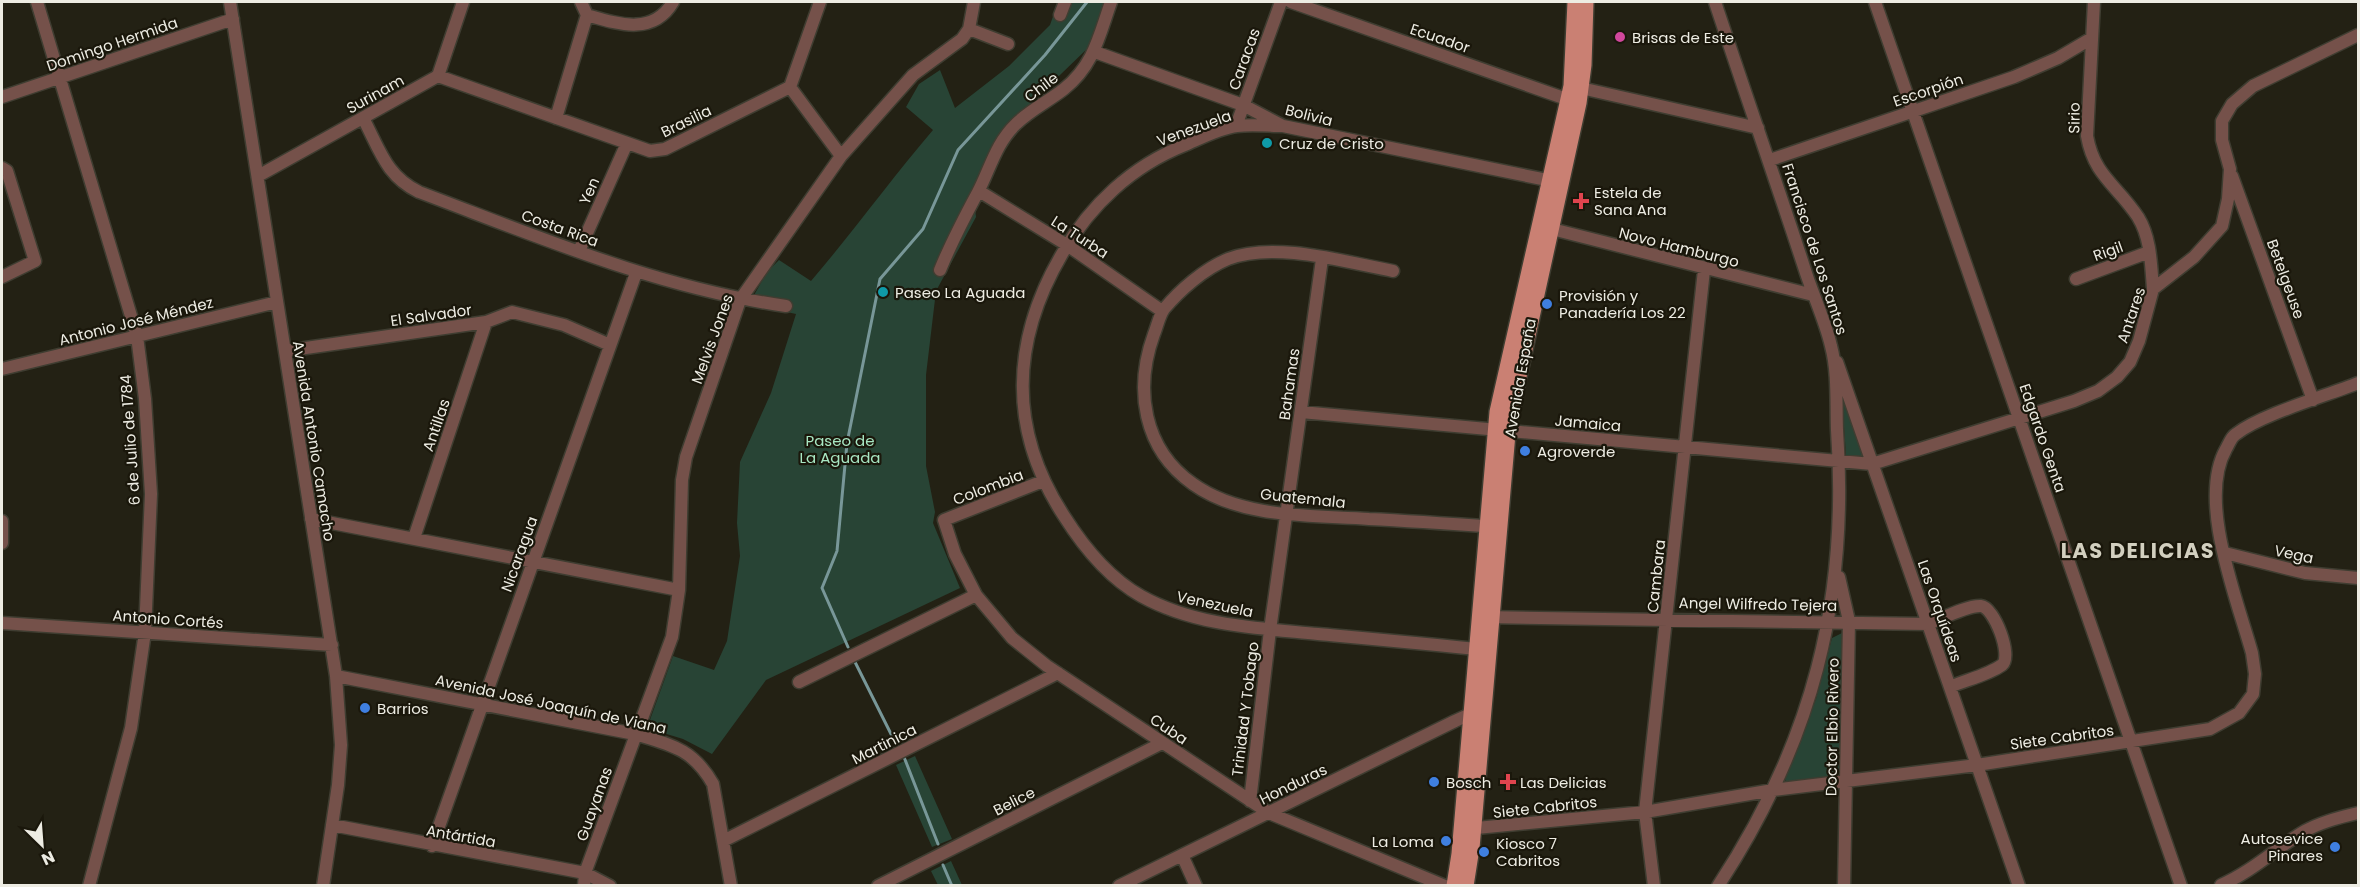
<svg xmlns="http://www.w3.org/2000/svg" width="2360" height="887" viewBox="0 0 2360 887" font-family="Poppins,sans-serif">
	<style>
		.green { fill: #284435 }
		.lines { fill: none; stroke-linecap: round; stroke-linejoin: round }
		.stream { stroke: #789798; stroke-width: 3 }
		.minor-casing { stroke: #3f3d31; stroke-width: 15 }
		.major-casing { stroke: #3f3d31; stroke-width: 18 }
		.minor { stroke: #75514a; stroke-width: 12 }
		.major { stroke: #ca8073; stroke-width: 15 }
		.hotel-dot { fill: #d1479c; stroke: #1a170b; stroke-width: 2 }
		.culture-dot { fill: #0f9aa8; stroke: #1a170b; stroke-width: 2 }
		.health-dot { fill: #e0444e; stroke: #1a170b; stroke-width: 2 }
		.shop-dot { fill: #3f7fe0; stroke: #1a170b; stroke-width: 2 }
		.labels { text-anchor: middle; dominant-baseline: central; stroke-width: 4.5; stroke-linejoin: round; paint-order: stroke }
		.poi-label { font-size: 15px; fill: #edece3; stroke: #1a170b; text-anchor: start }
		.street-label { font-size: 15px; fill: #edece3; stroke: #1a170b }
		.park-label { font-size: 15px; fill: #a8e7c3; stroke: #1a170b }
		.district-label { font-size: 21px; font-weight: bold; letter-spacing: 1.5px; fill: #d2cfbf; stroke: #1a170b }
	</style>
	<rect width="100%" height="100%" fill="#232114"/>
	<path class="green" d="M1058 2H1105L1090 46 1004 129 973 189 976 217 936 291 926 375V466L935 512 933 523 960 588 766 680 712 754 683 739 647 728 673 656 714 670 727 641 740 556 737 523 740 462 771 393 796 314 749 304 767 272 779 260 811 281C853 232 891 179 933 130L906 107 919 84 940 70 955 108 1009 66 1050 25Z
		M1842 399H1845L1863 456 1862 457 1846 455Z
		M1844 632 1840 772 1835 777 1786 783 1785 779 1816 699 1832 638Z
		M915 756 952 839 932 847 896 765Z
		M951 861 962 885H938L931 871Z"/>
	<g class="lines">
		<path class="stream" d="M848 647 822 588 837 551 847 443 880 279 923 229 958 150 1045 55 1087 2
			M855 662 895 742
			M904 757 938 844
			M943 865 952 886"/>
		<g class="minor-casing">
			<path id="minor" d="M37 2 137 336 145 399 151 494 145 632 131 728 89 886
				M230 2 336 676 341 745 338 785 323 886
				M581 2 587 15
				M1291 2 1575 102
				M1715 2C1744 90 1775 178 1804 267 1812 293 1825 320 1831 346 1838 372 1836 403 1837 430 1849 600 1812 743 1718 886
				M1875 2 2181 886
				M2094 2 2087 136C2094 176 2117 185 2138 217 2151 238 2151 265 2153 289
				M1060 15 1065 2
				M969 29 1008 44
				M1095 52 1243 105 1283 126 1557 182
				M438 76 650 151 665 149 790 87 820 2
				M1572 86 1758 128
				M790 87 841 156
				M2 97 233 19
				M363 118C380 150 386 176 419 192 539 237 658 288 786 306
				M556 118 587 15C618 24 653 36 673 2
				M1236 126 1281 2
				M1283 126C1268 126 1252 124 1237 126 1220 128 1201 138 1185 145 1132 166 1090 205 1062 254 1011 341 1008 430 1064 516 1083 546 1109 578 1141 596 1195 626 1257 628 1318 634 1373 639 1429 644 1485 650
				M1770 160 2014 77 2058 58 2092 38
				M2 168 7 171 35 261 2 277
				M258 176 438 76 463 2
				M2232 176 2313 400
				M979 191 1067 245 1162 311
				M1544 227 1813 295
				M579 251 627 143
				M940 270C951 243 964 218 978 192 990 169 996 143 1016 124 1030 110 1049 101 1064 89 1094 65 1099 36 1111 2
				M1393 271C1345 262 1274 241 1228 259 1204 269 1180 290 1164 309 1159 316 1157 327 1154 334 1134 389 1143 449 1193 484 1242 519 1312 515 1369 519 1411 521 1454 524 1496 527
				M2076 279 2149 252
				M285 351 486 322 512 312 564 325 610 345
				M1837 362 2019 886
				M2 369 277 302
				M1301 412 1872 464 2074 401 2098 391 2117 377 2130 362 2139 341 2153 289 2194 257 2222 226 2228 199 2230 169 2222 140V121L2232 104 2253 86 2358 35
				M1043 481 944 520 955 554 976 595 1012 638 1047 666 1269 813 1445 886
				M311 519 679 590
				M2 521V543
				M414 538 486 322
				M2225 553 2305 573 2358 578
				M1839 577 1849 621 1844 886
				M1484 617 1928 624C1941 619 1968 605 1981 606 1994 607 2013 656 2002 665 1988 675 1966 680 1950 687
				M2 623 332 645
				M336 676 635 734C672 745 693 749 713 784L731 886
				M799 682 976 595
				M1250 801 1270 630 1322 259
				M332 825 585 873 610 886
				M1466 829 1645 812 1773 790 1977 765 2210 729 2239 713 2253 694 2255 674 2252 653C2237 599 2197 500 2226 449 2229 444 2231 437 2236 434 2262 414 2326 396 2358 383
				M723 841 1058 673
				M432 846 636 273
				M1182 855 1196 886
				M2221 885C2253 871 2276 848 2305 831 2321 822 2340 817 2358 813
				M584 886 585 873 672 637 679 590 682 480 686 457 740 300 841 156 913 75 962 39 969 29 974 2
				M878 886 1162 743
				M1119 886 1455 721 1466 716 1478 717
				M1654 886 1645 812 1704 270"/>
		</g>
		<g class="major-casing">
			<path id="major" d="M1454 886 1459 854 1497 412 1571 86 1575 2
				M1466 886 1472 848 1509 422 1579 103 1584 65 1586 2"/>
		</g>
		<use href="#minor" class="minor"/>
		<use href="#major" class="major"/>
	</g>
	<circle class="hotel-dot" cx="1620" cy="37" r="6"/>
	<g class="culture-dot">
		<circle cx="1267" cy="143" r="6"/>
		<circle cx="883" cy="292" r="6"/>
	</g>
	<g class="health-dot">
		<path d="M1578 192h6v6h6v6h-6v6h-6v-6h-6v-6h6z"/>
		<path d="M1505 773h6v6h6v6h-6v6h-6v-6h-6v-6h6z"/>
	</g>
	<g class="shop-dot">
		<circle cx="1547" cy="304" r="6"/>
		<circle cx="1525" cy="451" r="6"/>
		<circle cx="365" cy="708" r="6"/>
		<circle cx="1434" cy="782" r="6"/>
		<circle cx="1446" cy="841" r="6"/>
		<circle cx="2335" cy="847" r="6"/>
		<circle cx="1484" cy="852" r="6"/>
	</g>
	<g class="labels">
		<g class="poi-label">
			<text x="1632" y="37">Brisas de Este</text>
			<text x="1279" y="143">Cruz de Cristo</text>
			<text x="1594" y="192">Estela de<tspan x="1594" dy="17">Sana Ana</tspan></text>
			<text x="895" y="292">Paseo La Aguada</text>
			<text x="1559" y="295">Provisión y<tspan x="1559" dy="17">Panadería Los 22</tspan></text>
			<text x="1537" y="451">Agroverde</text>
			<text x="377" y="708">Barrios</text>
			<text x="1446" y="782">Bosch</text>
			<text x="1520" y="782">Las Delicias</text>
			<text x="2323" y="838" text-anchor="end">Autosevice<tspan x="2323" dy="17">Pinares</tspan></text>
			<text x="1434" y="841" text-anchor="end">La Loma</text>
			<text x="1496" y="843">Kiosco 7<tspan x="1496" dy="17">Cabritos</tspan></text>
		</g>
		<g class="street-label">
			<text transform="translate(1440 38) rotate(19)">Ecuador</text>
			<text transform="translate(112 44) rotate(-19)">Domingo Hermida</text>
			<text transform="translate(1244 59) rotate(-70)">Caracas</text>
			<text transform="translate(1041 87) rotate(-37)">Chile</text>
			<text transform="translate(1928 90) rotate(-19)">Escorpión</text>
			<text transform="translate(375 94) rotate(-29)">Surinam</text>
			<text transform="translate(1309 115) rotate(14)">Bolivia</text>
			<text transform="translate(2074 118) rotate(-89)">Sirio</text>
			<text transform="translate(686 121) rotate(-26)">Brasilia</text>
			<text transform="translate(1194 128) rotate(-20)">Venezuela</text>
			<text transform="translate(589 191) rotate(-66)">Yen</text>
			<text transform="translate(560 228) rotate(20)">Costa Rica</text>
			<text transform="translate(1080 237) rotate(33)">La Turba</text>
			<text transform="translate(1679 247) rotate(14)">Novo Hamburgo</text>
			<text transform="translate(1815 249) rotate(72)">Francisco de Los Santos</text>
			<text transform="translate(2108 251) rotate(-20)">Rigil</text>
			<text transform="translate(2286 279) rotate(70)">Betelgeuse</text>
			<text transform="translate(431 315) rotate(-8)">El Salvador</text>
			<text transform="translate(2131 315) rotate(-71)">Antares</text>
			<text transform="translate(136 321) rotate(-14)">Antonio José Méndez</text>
			<text transform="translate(712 339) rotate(-70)">Melvis Jones</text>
			<text transform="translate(1520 378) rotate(-80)">Avenida España</text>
			<text transform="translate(1289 384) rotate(-82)">Bahamas</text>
			<text transform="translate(1588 423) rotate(5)">Jamaica</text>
			<text transform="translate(436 425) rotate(-71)">Antillas</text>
			<text transform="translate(2043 438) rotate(71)">Edgardo Genta</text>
			<text transform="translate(130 440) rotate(-94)">6 de Julio de 1784</text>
			<text transform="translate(314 441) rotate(81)">Avenida Antonio Camacho</text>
			<text transform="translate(988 487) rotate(-21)">Colombia</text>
			<text transform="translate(1303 498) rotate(6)">Guatemala</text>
			<text transform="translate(519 554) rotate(-70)">Nicaragua</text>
			<text transform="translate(2294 554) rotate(12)">Vega</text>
			<text transform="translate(1656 576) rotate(-84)">Cambara</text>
			<text transform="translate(1215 604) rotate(12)">Venezuela</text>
			<text transform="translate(1758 604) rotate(1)">Angel Wilfredo Tejera</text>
			<text transform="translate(1940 611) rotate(71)">Las Orquídeas</text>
			<text transform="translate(168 619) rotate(4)">Antonio Cortés</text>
			<text transform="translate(551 704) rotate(12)">Avenida José Joaquín de Viana</text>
			<text transform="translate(1245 709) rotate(-83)">Trinidad Y Tobago</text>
			<text transform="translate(1832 727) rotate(-89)">Doctor Elbio Rivero</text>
			<text transform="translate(1169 729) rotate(34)">Cuba</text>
			<text transform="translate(2062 737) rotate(-8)">Siete Cabritos</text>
			<text transform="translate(884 744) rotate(-27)">Martinica</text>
			<text transform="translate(1293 784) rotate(-26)">Honduras</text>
			<text transform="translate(1014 801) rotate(-27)">Belice</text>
			<text transform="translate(594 804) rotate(-70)">Guayanas</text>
			<text transform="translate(1545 807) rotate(-6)">Siete Cabritos</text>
			<text transform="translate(461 836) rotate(10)">Antártida</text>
		</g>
		<g class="park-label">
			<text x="840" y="440">Paseo de<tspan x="840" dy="17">La Aguada</tspan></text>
		</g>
		<g class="district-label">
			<text x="2138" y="550">LAS DELICIAS</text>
		</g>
	</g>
	<rect width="2360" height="887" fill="none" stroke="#edece3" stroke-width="6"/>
	<g transform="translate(42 845) rotate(155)" stroke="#1a170b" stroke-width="4.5" paint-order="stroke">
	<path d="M0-4.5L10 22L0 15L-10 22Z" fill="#edece3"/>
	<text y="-9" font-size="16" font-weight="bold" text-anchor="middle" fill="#edece3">N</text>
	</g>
</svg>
